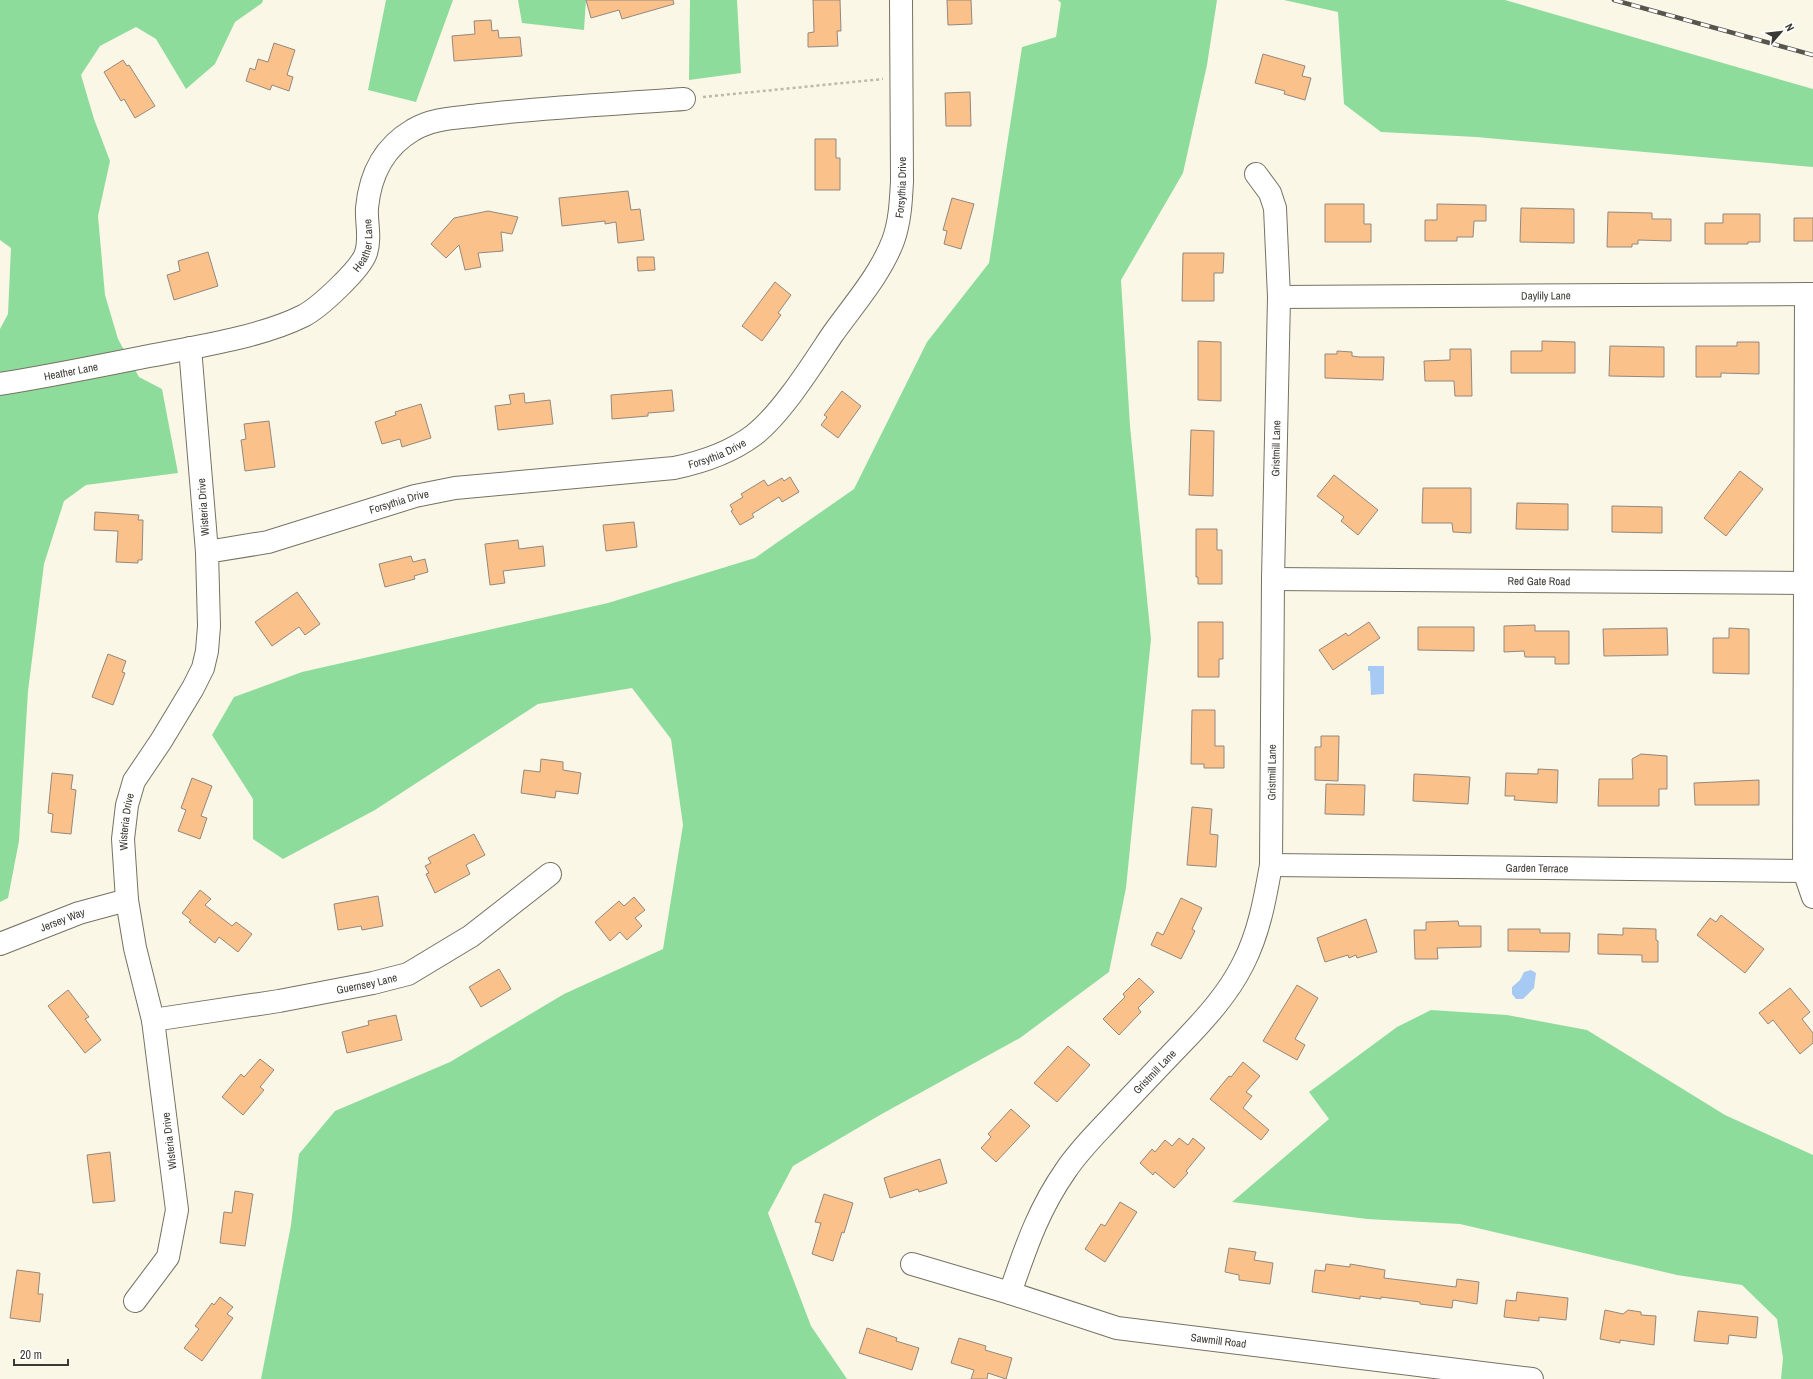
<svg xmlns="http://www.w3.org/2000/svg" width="1813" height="1379" viewBox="0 0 1813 1379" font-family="'Archivo Narrow',sans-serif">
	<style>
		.green { fill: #8edc9c }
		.water { fill: #a7caf5 }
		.building { fill: #fac18b; stroke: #94887d }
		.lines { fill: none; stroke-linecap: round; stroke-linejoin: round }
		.minor-casing { stroke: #757264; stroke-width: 24 }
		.path { stroke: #bdb9ac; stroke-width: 2.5; stroke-dasharray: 3 3; stroke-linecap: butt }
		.minor { stroke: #fff; stroke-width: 22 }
		.rail-casing { stroke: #57554e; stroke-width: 4.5 }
		.rail { stroke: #fff; stroke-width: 3; stroke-dasharray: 9; stroke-linecap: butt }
		.labels { text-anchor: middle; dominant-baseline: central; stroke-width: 3.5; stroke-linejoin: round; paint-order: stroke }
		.street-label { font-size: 11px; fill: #3b3933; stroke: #fff }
	</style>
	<rect width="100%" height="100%" fill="#fbf7e7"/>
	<path class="green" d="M0 0H263L262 3 235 22 215 64 186 89 156 39 136 27 100 46 81 75 94 119 110 161 98 216 105 295 118 339 139 377 162 389 178 473 86 485 64 501 44 564 28 691 19 841 8 898 0 902V329L8 314 11 248 0 240Z
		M386 0H453L416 102 368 90Z
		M518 0H586L584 30 522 23Z
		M690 0H737L741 73 689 80Z
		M1058 0H1217L1207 65 1183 173 1121 280 1130 426 1151 639 1126 888 1109 972 1020 1038 880 1115 793 1166 768 1213 811 1326 847 1379H261L291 1225 299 1154 335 1111 450 1062 564 994 663 949 683 825 671 739 632 688 538 704 375 810 283 859 253 839V799L212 735 234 697 302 672 608 603 755 558 854 489 927 342 989 263 1022 47 1056 37 1061 3Z
		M1284 0H1505L1813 89V167L1476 137 1381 132 1344 104 1338 12Z
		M1431 1010 1507 1015 1587 1030 1725 1115 1813 1155V1379H1781L1783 1358 1777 1319 1742 1285 1677 1275 1460 1224 1367 1219 1232 1202 1329 1119 1309 1092 1397 1027Z"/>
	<path class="water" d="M1368 666H1384V694L1371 695 1370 671H1368Z
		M1531 970 1536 973 1534 988 1523 999H1516L1512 994V987L1520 980 1524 972Z"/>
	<path class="building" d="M586 0H673L674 4 622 19 619 10 591 18Z
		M813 0H840L841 31H837L838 46 808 47V33L814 32Z
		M947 0H971L972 24 948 25Z
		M491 20 492 31 498 30 499 38 520 37 522 56 454 61 452 36 475 34 474 21Z
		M274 43 295 50 287 75 293 77 289 91 272 85 270 90 246 81 250 68 255 70 258 59 268 62Z
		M1263 54 1305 66 1302 76 1311 78 1305 100 1284 94 1285 91 1255 83Z
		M123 60 127 66 129 65 155 106 135 118 124 99 121 101 104 72Z
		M970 92 971 126H946L945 93Z
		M815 139H836V158H840V190H815Z
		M628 191 631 210 640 209 644 240 618 243 616 222 605 224V221L562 226 559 198Z
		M952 198 974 204 961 249 944 244 947 231 943 230Z
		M1325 204H1364V224H1371V242H1325Z
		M1437 204 1486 205V221H1474L1473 237H1457V241H1425V220H1437Z
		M1521 208 1574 209V243L1520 242Z
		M488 211 518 217 512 234 501 232 503 251 478 253 481 267 465 270 459 245 446 258 431 244 454 218Z
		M1608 212 1652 213V219H1671V241L1638 240V244H1632V247H1607Z
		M1723 214H1760V242H1748V244H1705V223H1723Z
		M1794 218H1813V241H1794Z
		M208 252 218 286 174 300 167 275 180 271 178 261Z
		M1183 253H1224L1223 273H1214V301H1182Z
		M637 257H654L655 270 638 271Z
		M775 282 791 295 778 313 781 315 762 341 742 326Z
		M1198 341 1221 342V401L1198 400Z
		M1542 341 1575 342V373H1511V351H1542Z
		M1737 342H1759V374L1721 373V377H1696V346H1737Z
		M1610 346 1664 347V377L1609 376Z
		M1450 349H1471L1472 396H1455L1454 381H1425L1424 361 1450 360Z
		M1337 351 1352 352V356L1359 357H1384L1383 380 1325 378V354H1337Z
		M672 390 674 411 648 413V416L612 419 611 395Z
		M842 391 861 406 838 438 821 425 827 417 824 415Z
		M524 393 525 403 550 400 553 424 498 430 495 406 511 404 509 395Z
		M421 404 431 438 402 447 400 439 382 444 375 422 396 415 395 412Z
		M269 421 275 467 245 471 241 440 246 439 244 424Z
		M1191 430 1214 431 1213 496 1189 495Z
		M1740 471 1763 489 1726 536 1704 518Z
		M1334 475 1378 510 1358 535 1341 521 1344 517 1317 496Z
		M790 477 799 492 782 502 779 497 752 514 754 517 740 525 731 511 733 510 730 505 743 497 741 494 764 480 768 486 782 478 784 481Z
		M1423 488H1471V533L1453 532 1452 523H1422Z
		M1517 503 1568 504V530L1516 529Z
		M1612 506 1662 507V533L1612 532Z
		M95 512 139 515 138 520H143L142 560H138V563L116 562 118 531 94 530Z
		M634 522 637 547 606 551 603 525Z
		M1196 529H1217V550H1222V584H1198V577H1196Z
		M518 540 519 549 543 546 545 566 503 571 505 583 490 585 485 544Z
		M411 556 413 562 425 559 428 572 414 576 415 579 385 587 379 564Z
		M297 592 320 624 305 635 299 627 272 646 255 622Z
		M1198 622H1223V659H1219V677H1198Z
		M1369 622 1380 638 1333 670 1319 650 1346 633 1348 636Z
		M1535 625V631H1569V664H1555V657H1525L1524 651 1504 652V626Z
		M1418 627H1474V651L1418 650Z
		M1667 628 1668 655 1604 656 1603 629Z
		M1729 628 1749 629V674L1713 673V638H1729Z
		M108 654 126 661 122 672 125 673 113 705 92 697Z
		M1192 710H1215V746H1224V768H1204V764H1191Z
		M1321 736H1339L1338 781 1315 780V747H1321Z
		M1641 754 1667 756V789H1659V806H1598L1599 779H1633L1632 759Z
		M541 759 563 762V770L581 773 578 794 556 791 555 798 521 793 524 770 540 772Z
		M1538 769 1558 770 1557 803 1514 800 1515 796H1505L1506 773 1538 774Z
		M52 773 73 775 71 789 76 790 71 834 51 832 53 814 48 813Z
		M1414 774 1470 777 1468 804 1413 801Z
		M192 778 212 786 201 816 207 818 200 839 178 831 186 810 181 808Z
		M1759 780V805H1695L1694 783Z
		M1326 784 1365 785 1364 815 1325 814Z
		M1192 807 1212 809 1210 834 1218 835 1216 867 1187 865Z
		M474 834 485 855 466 865 470 874 435 893 426 874 429 873 425 866 431 863 428 858Z
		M200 890 211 899 205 905 232 926 236 922 252 934 238 952 219 937 215 943 189 922 191 920 182 913Z
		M378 896 383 926 362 930 361 926 338 930 334 904Z
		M634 897 645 910 635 918 642 926 627 940 620 932 610 941 595 922 619 901 624 906Z
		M1181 898 1202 908 1192 929 1195 931 1181 959 1151 945 1157 932 1163 935Z
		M1721 915 1764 949 1745 973 1697 935 1710 918 1716 922Z
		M1366 919 1377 952 1357 958 1356 955 1349 958 1348 955 1325 962 1317 938Z
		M1458 921 1459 926H1481V947L1437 948 1438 959H1415L1414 930H1426V922Z
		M1623 928 1656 929V940L1658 941V962H1642V955L1598 954V934L1623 935Z
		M1508 929H1540V933H1570L1569 952 1508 951Z
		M499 969 511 989 481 1007 469 987Z
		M1139 978 1154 992 1138 1008 1141 1012 1119 1035 1103 1019 1125 997 1123 994Z
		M1297 985 1318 998 1295 1039 1305 1045 1297 1060 1263 1041Z
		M1790 988 1810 1012 1802 1019 1813 1033V1043L1800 1054 1773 1020 1768 1024 1759 1013Z
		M68 990 89 1017 85 1019 101 1040 85 1053 48 1006Z
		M396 1015 402 1040 347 1053 342 1032 369 1025 368 1021Z
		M1068 1046 1090 1065 1057 1102 1034 1083Z
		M260 1059 274 1070 260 1087 264 1090 243 1115 222 1097 241 1074 244 1077Z
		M1243 1062 1260 1076 1246 1092 1252 1096 1243 1108 1269 1130 1261 1140 1210 1099 1229 1076 1231 1077Z
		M1011 1109 1030 1126 996 1162 981 1148 991 1137 988 1134Z
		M1179 1138 1188 1145 1193 1138 1205 1148 1186 1171 1188 1173 1174 1188 1155 1172 1153 1175 1140 1163 1152 1149 1155 1152 1165 1140 1172 1146Z
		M110 1152 115 1201 93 1203 87 1155Z
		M940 1159 947 1183 919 1192 918 1189 890 1198 884 1178Z
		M235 1191 253 1194 245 1246 220 1243 224 1212 232 1213Z
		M824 1194 853 1203 844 1233 842 1232 833 1261 812 1254 821 1223 815 1222Z
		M1120 1202 1137 1212 1105 1262 1085 1249 1101 1224 1105 1226Z
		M1229 1248 1256 1252 1254 1260 1273 1263 1270 1284 1239 1280V1275L1225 1272Z
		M1326 1264 1350 1267V1264L1385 1270 1384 1278 1456 1287 1457 1279 1479 1282 1477 1304 1453 1300 1452 1308 1420 1304V1302L1381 1297V1299L1360 1296V1299L1312 1292 1315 1270 1325 1271Z
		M17 1270 40 1273 38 1294H43L40 1322 10 1318Z
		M1517 1292 1568 1298 1566 1320 1539 1317V1321L1504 1317 1506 1300 1516 1301Z
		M220 1297 233 1307 227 1314 233 1318 202 1361 184 1348 199 1329 195 1326 212 1303 214 1305Z
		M1605 1310 1623 1314 1628 1310 1641 1312V1315L1656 1316 1654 1345 1620 1340V1343L1600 1339Z
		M1698 1311 1758 1317 1756 1338 1729 1335 1728 1344 1694 1341Z
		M867 1328 897 1338 896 1341 919 1348 912 1370 859 1353Z
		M959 1338 986 1346 985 1350 1012 1358 1006 1379 988 1373 987 1379H971L974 1370 951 1363Z"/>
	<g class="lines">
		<g class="minor-casing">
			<g id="minor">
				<path d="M1806 294 1804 871 1813 897"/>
				<path id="s1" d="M1279 297 1813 294"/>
				<path id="s2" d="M0 384C50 376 99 366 149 356 196 347 261 337 303 316 319 308 361 269 366 253 371 237 366 223 367 208 370 175 384 147 413 130 432 118 457 118 480 115 548 107 616 104 684 99"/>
				<path id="s3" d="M207 552 268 542 415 496 455 488 674 468C703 462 730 453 754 435 782 413 812 365 832 335 854 304 880 275 893 241 900 222 901 201 902 181L901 0"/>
				<path id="s4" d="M1273 579 1805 583"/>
				<path id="s5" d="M1271 865 1804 871"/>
				<path id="s6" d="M0 944 79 913 127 900"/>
				<path id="s7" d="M153 1020 279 1001 373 983 408 974 471 936 550 874"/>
				<path id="s8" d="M912 1264 1010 1293 1117 1328 1532 1379"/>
				<path id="s9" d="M1010 1293C1026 1247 1038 1210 1066 1170 1078 1152 1093 1137 1107 1122 1132 1095 1157 1069 1182 1043 1205 1019 1228 994 1243 964 1259 933 1265 899 1271 865L1273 579 1279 297 1275 208 1270 193 1256 174"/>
				<path id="s10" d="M135 1301 168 1257 177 1210 153 1020 135 948 127 900 123 839 127 805 134 781 161 741 193 688 203 668 207 651 209 626 207 552 190 348"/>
			</g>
		</g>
		<path class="path" d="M703 97 883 79"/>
		<use href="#minor" class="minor"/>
		<g class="rail-casing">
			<path id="rail" d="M1614 0 1813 55"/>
		</g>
		<use href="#rail" class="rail"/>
	</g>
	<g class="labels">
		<g class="street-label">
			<text stroke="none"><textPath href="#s3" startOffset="858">Forsythia Drive</textPath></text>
			<text stroke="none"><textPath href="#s2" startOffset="408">Heather Lane</textPath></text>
			<text stroke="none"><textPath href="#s1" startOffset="267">Daylily Lane</textPath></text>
			<text stroke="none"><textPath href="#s2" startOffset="72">Heather Lane</textPath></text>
			<text stroke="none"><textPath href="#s9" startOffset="928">Gristmill Lane</textPath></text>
			<text stroke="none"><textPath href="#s3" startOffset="522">Forsythia Drive</textPath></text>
			<text stroke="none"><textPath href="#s3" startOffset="199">Forsythia Drive</textPath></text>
			<text transform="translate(203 507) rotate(-94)">Wisteria Drive</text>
			<text stroke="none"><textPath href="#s4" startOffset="266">Red Gate Road</textPath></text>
			<text stroke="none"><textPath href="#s9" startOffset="604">Gristmill Lane</textPath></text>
			<text stroke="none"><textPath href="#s10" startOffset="496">Wisteria Drive</textPath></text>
			<text stroke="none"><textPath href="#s5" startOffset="266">Garden Terrace</textPath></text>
			<text stroke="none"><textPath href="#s6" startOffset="67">Jersey Way</textPath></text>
			<text stroke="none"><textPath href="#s7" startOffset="217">Guernsey Lane</textPath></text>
			<text stroke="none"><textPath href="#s9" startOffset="268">Gristmill Lane</textPath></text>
			<text transform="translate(169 1141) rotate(-97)">Wisteria Drive</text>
			<text stroke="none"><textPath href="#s8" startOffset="317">Sawmill Road</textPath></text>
		</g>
	</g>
	<g transform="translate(1781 32) rotate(62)" stroke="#ffffff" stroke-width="3" paint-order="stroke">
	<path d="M0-3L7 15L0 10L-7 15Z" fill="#3b3933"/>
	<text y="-6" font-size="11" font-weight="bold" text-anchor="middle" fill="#3b3933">N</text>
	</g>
	<path d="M14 1359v6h54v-6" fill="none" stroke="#3b3933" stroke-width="2"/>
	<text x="20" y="1359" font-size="12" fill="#3b3933" stroke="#ffffff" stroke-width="3" paint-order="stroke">20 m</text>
</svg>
